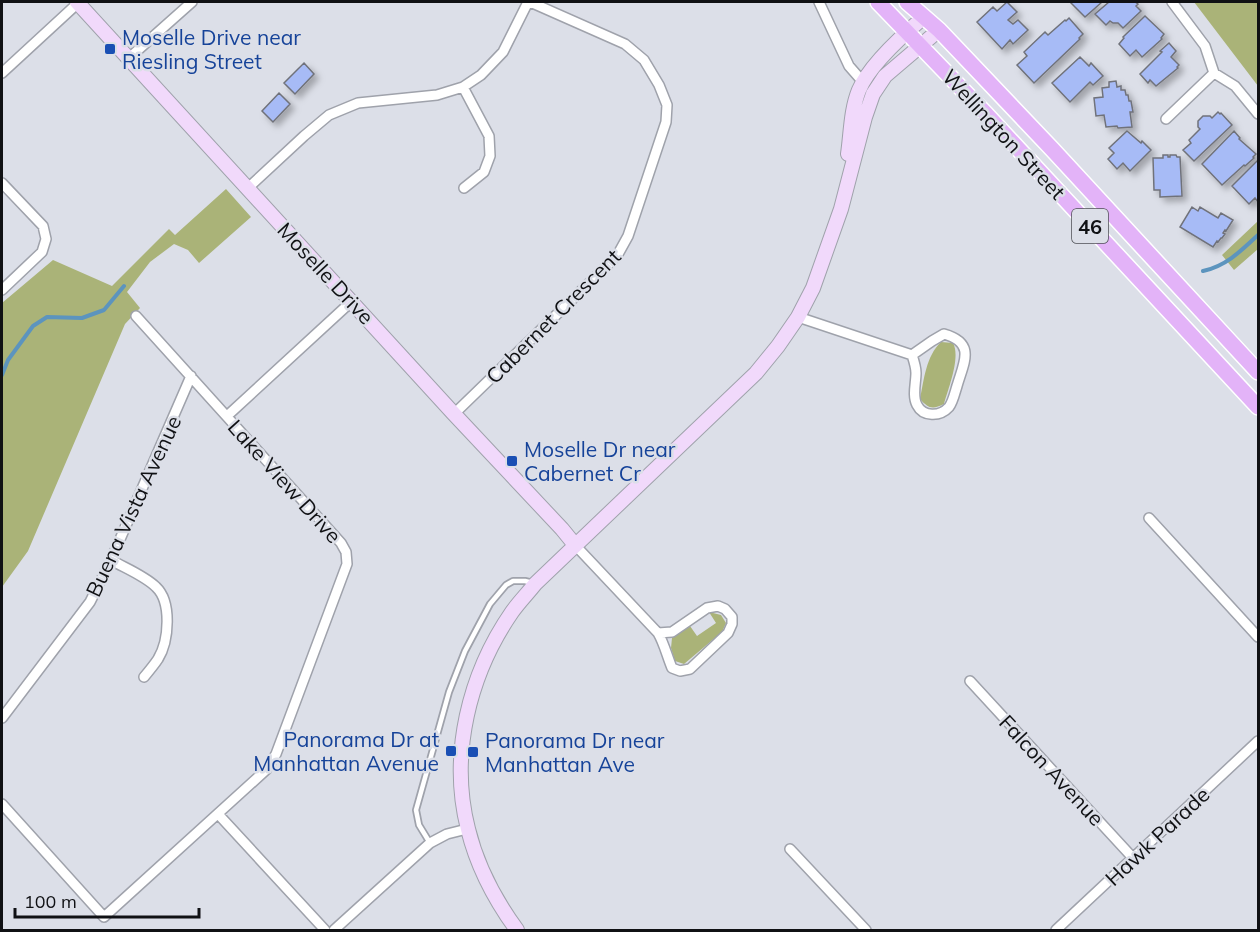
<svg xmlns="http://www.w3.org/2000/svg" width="1260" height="932" viewBox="0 0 1260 932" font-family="Mulish,sans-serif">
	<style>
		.green { fill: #aab378 }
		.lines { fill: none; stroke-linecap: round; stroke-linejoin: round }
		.stream { stroke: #5c94be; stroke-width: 4 }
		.building { fill: #a7bbf6; stroke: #70727a; stroke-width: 1.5; filter: url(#shadow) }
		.lane-casing { stroke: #9fa2ab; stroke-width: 8 }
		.street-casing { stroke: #9fa2ab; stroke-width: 12 }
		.secondary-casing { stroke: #9fa2ab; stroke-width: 16 }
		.primary-casing { stroke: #fff; stroke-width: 18 }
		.lane { stroke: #fff; stroke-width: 4.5 }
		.street { stroke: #fff; stroke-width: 9 }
		.secondary { stroke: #f1d9fb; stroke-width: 14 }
		.primary { stroke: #e3b3f8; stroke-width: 15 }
		.transit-dot { fill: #1a4fb4; stroke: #dcdfe8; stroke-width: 2 }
		.labels { text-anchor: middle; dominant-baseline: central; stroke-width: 5; stroke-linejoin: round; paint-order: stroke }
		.shield { fill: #dcdfe8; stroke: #4d4f54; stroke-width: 1.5 }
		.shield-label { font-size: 20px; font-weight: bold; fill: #101114 }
		.transit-label { font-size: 21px; fill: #164399; stroke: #dcdfe8; text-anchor: start }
		.street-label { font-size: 21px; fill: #101114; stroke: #dcdfe8 }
	</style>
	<defs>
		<filter id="shadow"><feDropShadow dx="4.5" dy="4.5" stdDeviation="3" flood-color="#0004"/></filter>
	</defs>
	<rect width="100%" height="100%" fill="#dcdfe8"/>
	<path class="green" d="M1194 2H1258V86Z
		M226 189 251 217 199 263 188 250 174 244 150 262 127 292 140 308 125 324 28 551 2 587V303L53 260 112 286 169 229 175 235Z
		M1258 221V249L1234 270 1222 255Z
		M941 342 953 343C961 357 948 389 944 404 932 410 928 408 920 399 924 380 926 356 941 342Z
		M709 612 721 615 726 623 722 632 684 664 675 661 671 648 672 638 690 626 697 636 716 623Z"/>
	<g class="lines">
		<path class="stream" d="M1203 271C1226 266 1241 251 1258 235
			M2 375 8 360 33 326 47 317 82 318 104 310 124 286"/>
	</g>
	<path class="building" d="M1007 2 1017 12 1008 20 1013 24 1018 20 1028 30 1013 44 1010 40 1002 49 977 22 993 7 997 11Z
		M1070 2H1102L1085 17Z
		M1109 2H1135L1138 4 1136 6 1141 11 1123 28 1118 23H1113L1110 21 1106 25 1095 14Z
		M1145 16 1164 34 1161 38 1162 39 1142 57 1136 50 1130 56 1119 44 1124 38 1123 37Z
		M1069 18 1083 34 1079 38 1080 39 1034 83 1017 65 1027 56 1024 52 1045 32 1048 35 1065 20 1066 21Z
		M1169 43 1176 51 1171 57 1179 65 1177 67 1178 68 1156 86 1150 80 1148 83 1140 74 1162 52 1160 51Z
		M1080 57 1089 66 1091 63 1103 76 1093 85 1090 82 1070 102 1052 83Z
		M304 63 314 74 295 94 284 83Z
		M1116 81 1117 87 1121 86V90H1125L1126 95H1128L1129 101H1131L1133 112H1130L1132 127 1118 128 1117 126 1106 127 1104 115 1096 116 1094 98 1103 97 1102 88 1109 87V82Z
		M279 93 290 104 273 122 262 111Z
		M1218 112 1220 114 1221 113 1232 125 1194 161 1183 150 1191 143 1189 140 1200 129 1198 127V121L1203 116H1210L1212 118Z
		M1127 131 1141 143 1142 141 1151 150 1130 171 1123 163 1117 169 1108 159 1114 153 1109 148Z
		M1234 131 1240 138 1239 139 1256 154 1253 157 1254 158 1245 166 1244 165 1222 185 1202 164Z
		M1163 155H1168V157H1170V155H1176L1177 157H1180L1182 196 1160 197V190H1154L1153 158H1163Z
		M1258 160V202L1255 198 1249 204 1232 186Z
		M1192 207 1198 211 1200 207 1218 218 1221 213 1233 220 1226 231 1225 230 1223 233 1225 234 1222 238H1221L1218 242 1217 241 1213 247 1180 227Z"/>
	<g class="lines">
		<g class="lane-casing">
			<path id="lane" d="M430 843 419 825 416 810 449 692 465 651 490 604 506 585 513 581H525L533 583"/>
		</g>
		<g class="street-casing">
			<path id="street" d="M819 2 849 66 863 82
				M1172 2 1205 46 1214 73 1235 86 1258 114
				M129 58 192 2
				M2 73 78 3
				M463 87 489 136 490 156 484 172 464 188
				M1166 119 1214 73
				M2 183 43 226 46 239 42 252 2 290
				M248 188 304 136 329 115 358 103 437 95 463 87 481 75 503 52 528 2
				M798 317 912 355
				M944 334C976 343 964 362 957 386 955 392 953 402 949 407 940 417 923 417 917 405 912 396 916 383 916 373 916 367 914 361 912 355L932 341Z
				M454 414 617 256 628 236 666 122 667 105 659 85 644 60 625 44 530 2
				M227 416 352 301
				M1149 518 1258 637
				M575 545 658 633C664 643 667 656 672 668L680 671 690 669 728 633 732 624V617L725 609 718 606 707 608 672 632 658 633
				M111 560C125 568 145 576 156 587 172 602 169 641 158 659 154 665 149 671 144 677
				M970 681 1133 858
				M2 718 90 602 111 560 191 376
				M2 804 104 917 267 769 276 754 347 564 346 552 341 543 136 316
				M218 814 325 930
				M790 849 866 930
				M334 930 430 843 447 834 467 829
				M1056 930 1258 741"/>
		</g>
		<g class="secondary-casing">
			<path id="secondary" d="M77 2 454 414 562 529 575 545
				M848 154C851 133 851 109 859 90 869 66 904 34 924 17
				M517 930C495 900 477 866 468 829 449 755 469 674 512 612 519 602 528 593 535 584L756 373 778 346 798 317 813 288 841 209 865 117 873 94 885 76 939 30"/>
		</g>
		<g class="primary-casing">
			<path id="primary" d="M878 2 986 114 1258 407
				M907 2 939 30 1052 149 1258 372"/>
		</g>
		<use href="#lane" class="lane"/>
		<use href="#street" class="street"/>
		<use href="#secondary" class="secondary"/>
		<use href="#primary" class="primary"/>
	</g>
	<g class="transit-dot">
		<rect x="104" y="43" width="12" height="12" rx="3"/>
		<rect x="506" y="455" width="12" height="12" rx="3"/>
		<rect x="445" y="745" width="12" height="12" rx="3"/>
		<rect x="467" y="746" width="12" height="12" rx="3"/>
	</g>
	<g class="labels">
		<rect class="shield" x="1072" y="209" width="36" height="34" rx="4.5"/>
		<g class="shield-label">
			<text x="1090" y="226">46</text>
		</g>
		<g class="transit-label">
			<text x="122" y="37">Moselle Drive near<tspan x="122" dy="24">Riesling Street</tspan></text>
			<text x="524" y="449">Moselle Dr near<tspan x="524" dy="24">Cabernet Cr</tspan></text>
			<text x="439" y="739" text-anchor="end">Panorama Dr at<tspan x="439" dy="24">Manhattan Avenue</tspan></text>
			<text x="485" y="740">Panorama Dr near<tspan x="485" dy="24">Manhattan Ave</tspan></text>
		</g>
		<g class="street-label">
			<text transform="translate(1004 134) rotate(47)">Wellington Street</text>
			<text transform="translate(326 273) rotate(47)">Moselle Drive</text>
			<text transform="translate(553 316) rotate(-45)">Cabernet Crescent</text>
			<text transform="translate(285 481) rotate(48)">Lake View Drive</text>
			<text transform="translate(133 506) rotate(-65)">Buena Vista Avenue</text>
			<text transform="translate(1052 770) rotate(47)">Falcon Avenue</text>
			<text transform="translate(1157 836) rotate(-43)">Hawk Parade</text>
		</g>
	</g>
	<rect width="1260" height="932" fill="none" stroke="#101114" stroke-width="6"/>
	<path d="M15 908v9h184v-9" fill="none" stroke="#101114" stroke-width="3"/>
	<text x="24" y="908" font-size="18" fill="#101114" stroke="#dcdfe8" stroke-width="4.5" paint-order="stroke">100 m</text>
</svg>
